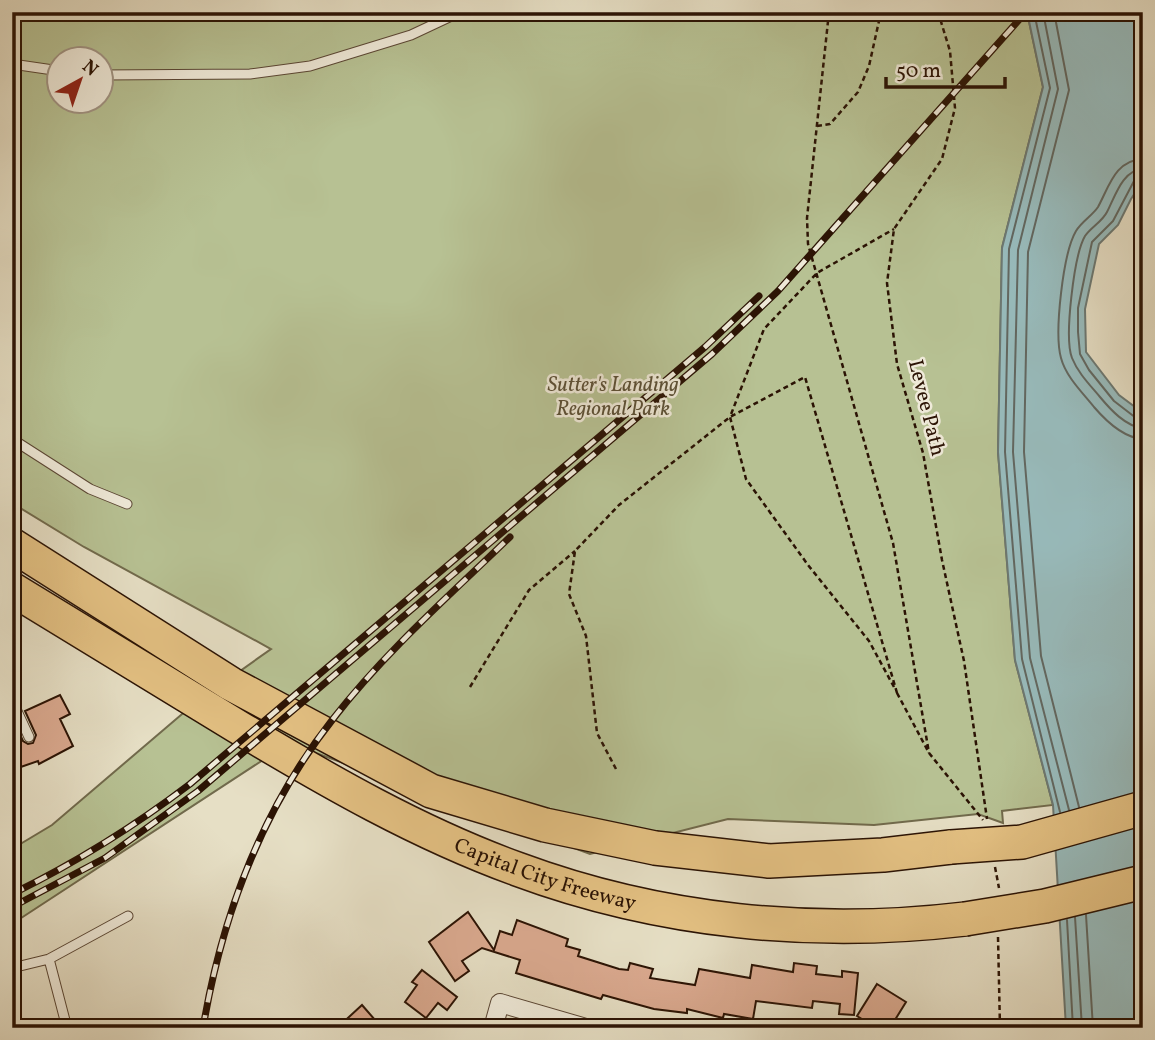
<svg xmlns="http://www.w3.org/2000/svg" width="1155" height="1040" viewBox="0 0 1155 1040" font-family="Vollkorn,serif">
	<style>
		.green { fill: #b7c193; stroke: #716a4c; stroke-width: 2; fill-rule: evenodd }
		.water { fill: #98bbbc; stroke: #6c7872; stroke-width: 2 }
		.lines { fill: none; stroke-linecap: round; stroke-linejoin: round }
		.shore { stroke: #626760; stroke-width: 2 }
		.building { fill: #daa98f; stroke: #2b1304; stroke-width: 2 }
		.lane-casing { stroke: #5a4634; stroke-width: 11 }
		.street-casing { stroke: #5a4634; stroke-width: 20 }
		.highway-casing { stroke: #2b1304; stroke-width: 36 }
		.path { stroke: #2b1304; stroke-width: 2.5; stroke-dasharray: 5 3.5; stroke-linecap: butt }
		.lane { stroke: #efead9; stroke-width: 9 }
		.street { stroke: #efead9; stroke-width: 18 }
		.highway { stroke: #e3c082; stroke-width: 33 }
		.rail-casing { stroke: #2b1304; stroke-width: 7 }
		.rail { stroke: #efead9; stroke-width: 4.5; stroke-dasharray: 13; stroke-linecap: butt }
		.highway-bridge-casing { stroke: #2b1304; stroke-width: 36; stroke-linecap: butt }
		.highway-bridge { stroke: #e3c082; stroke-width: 33 }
		.labels { text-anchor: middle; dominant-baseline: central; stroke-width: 5; stroke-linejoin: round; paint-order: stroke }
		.park-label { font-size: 21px; font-style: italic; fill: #5c5036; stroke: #efead9 }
		.street-label { font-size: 21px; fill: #2b1304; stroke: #efead9 }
	</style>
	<rect width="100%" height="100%" fill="#e6dfc5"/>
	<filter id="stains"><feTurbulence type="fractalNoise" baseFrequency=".00286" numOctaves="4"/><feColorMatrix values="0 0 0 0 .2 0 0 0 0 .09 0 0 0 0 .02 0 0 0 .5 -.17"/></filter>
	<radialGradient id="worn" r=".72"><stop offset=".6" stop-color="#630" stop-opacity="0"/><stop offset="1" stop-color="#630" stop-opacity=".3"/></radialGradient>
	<path class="green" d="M12 12H1027L1043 87 1002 248 998 452 1015 660 1053 805 1002 811 1003 823 978 814 874 825 728 819 590 854 289 743 12 924V849L52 825 195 703 271 649 84 547 12 503ZM60 60H102V102H60Z"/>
	<path class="water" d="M1027 12H1143V181L1131 199 1118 225 1099 244 1085 309 1086 352 1119 395 1143 413V1028H1066L1053 805 1015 660 998 452 1002 248 1043 87Z"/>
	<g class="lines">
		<path class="shore" d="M1034 12 1050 88 1009 249 1005 452 1022 659 1060 812
			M1043 12 1058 89 1018 250 1013 452 1030 658 1069 810
			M1054 12 1069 90 1028 252 1024 452 1041 656 1079 807
			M1143 159C1115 160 1109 187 1098 207 1092 216 1082 221 1076 231 1063 253 1054 333 1061 358 1066 377 1083 393 1094 407 1106 421 1124 438 1143 439
			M1143 169C1122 170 1115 197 1107 212 1102 222 1091 227 1085 236 1074 255 1064 338 1072 358 1078 373 1090 385 1100 397 1110 409 1126 427 1143 428
			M1143 178 1134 181 1113 221 1092 242 1078 308V332L1080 354 1089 370 1114 401 1136 418 1143 419
			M1086 915 1093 1028
			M1075 917 1082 1028
			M1067 920 1073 1028"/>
	</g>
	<path class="building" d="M60 695 70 714 60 719 73 746 39 764 38 761 12 770V718L23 741 28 744 33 743 36 735 25 711Z
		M468 912 494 950 500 931 512 935 517 920 568 939 566 946 580 950 578 956 619 969 628 970 630 963 653 969 650 978 695 985 699 969 750 978 752 965 793 972 794 963 817 966 816 974 842 977V971L858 973 854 1015 839 1014 840 1004 813 1001 812 1008 756 1001 753 1019 724 1014 723 1018 687 1009V1013L654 1009 603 995 601 999 516 973 520 960 482 948 462 961 469 971 455 981 429 942Z
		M422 970 457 997 447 1010 438 1003 426 1018 405 1002 417 985 412 982Z
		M877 984 906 1002 890 1028H876L857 1016Z
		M362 1005 382 1028H337Z"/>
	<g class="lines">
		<g class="lane-casing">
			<path id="lane" d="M12 64 60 71
				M102 75 250 74 310 66 411 35 460 12
				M12 439 90 489 127 504
				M12 707 16 709 29 737
				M12 968 49 959
				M67 1028 49 959 128 916"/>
		</g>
		<g class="street-casing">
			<path id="street" d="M493 1028 500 1003 586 1028"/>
		</g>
		<g class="highway-casing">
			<g id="highway">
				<path d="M12 545 231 684 431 791 545 825 655 848 769 861 883 855 951 847"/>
				<path id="s1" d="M12 589C88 635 163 682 238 727 328 781 418 833 517 869 660 922 814 937 965 919"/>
			</g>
		</g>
		<path class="path" d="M829 12 807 218 808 244 893 543 929 753
			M938 12 950 51 955 108 942 159 894 229 887 283 897 364 923 453 942 560 964 661 987 819
			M817 126 830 124 858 92 869 66 881 12
			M470 687 529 590 575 551
			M894 687 869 641 808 565 746 479 730 417 764 329 817 273 894 229
			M897 693 929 753 983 820
			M616 769 597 733 586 636 569 594 575 551 619 505 730 417 805 377 897 693
			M995 867 999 888
			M998 937 1000 1028
			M979 1022 980 1028"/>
		<use href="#lane" class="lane"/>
		<use href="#street" class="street"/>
		<use href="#highway" class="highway"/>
		<g class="rail-casing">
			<path id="rail" d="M12 894C75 863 135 826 190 784L705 347 759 296
				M12 907 105 858 198 791 712 354 778 291 1026 12
				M203 1028C222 915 262 809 333 719 385 652 450 595 510 537"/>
		</g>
		<use href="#rail" class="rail"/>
		<g class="highway-bridge-casing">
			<path id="highway-bridge" d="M951 847 1022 842 1143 808
				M965 919 1045 906 1143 882"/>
		</g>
		<use href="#highway-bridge" class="highway-bridge"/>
	</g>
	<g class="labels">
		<g class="park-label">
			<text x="613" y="385">Sutter's Landing<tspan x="613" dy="24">Regional Park</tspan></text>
		</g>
		<g class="street-label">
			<text transform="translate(926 408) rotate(76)">Levee Path</text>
			<text stroke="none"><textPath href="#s1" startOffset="607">Capital City Freeway</textPath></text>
		</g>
	</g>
	<rect width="1155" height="1040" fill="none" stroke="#e6dfc5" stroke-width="42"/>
	<rect x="14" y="14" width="1127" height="1012" fill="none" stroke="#2b1304" stroke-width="3.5"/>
	<rect x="21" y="21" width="1113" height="998" fill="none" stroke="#2b1304" stroke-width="2"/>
	<g transform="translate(80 80) rotate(40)"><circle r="33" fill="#efead9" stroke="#a19484" stroke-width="2"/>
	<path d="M0-5L12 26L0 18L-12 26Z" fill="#8f2418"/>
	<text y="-10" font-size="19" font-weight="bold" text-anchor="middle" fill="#2b1304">N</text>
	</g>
	<path d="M886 77v10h119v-10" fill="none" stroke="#2b1304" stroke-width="3.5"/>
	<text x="896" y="77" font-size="21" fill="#2b1304" stroke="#efead9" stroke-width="5" paint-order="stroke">50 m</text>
	<rect width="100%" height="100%" filter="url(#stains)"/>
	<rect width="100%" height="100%" fill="url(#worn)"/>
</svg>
